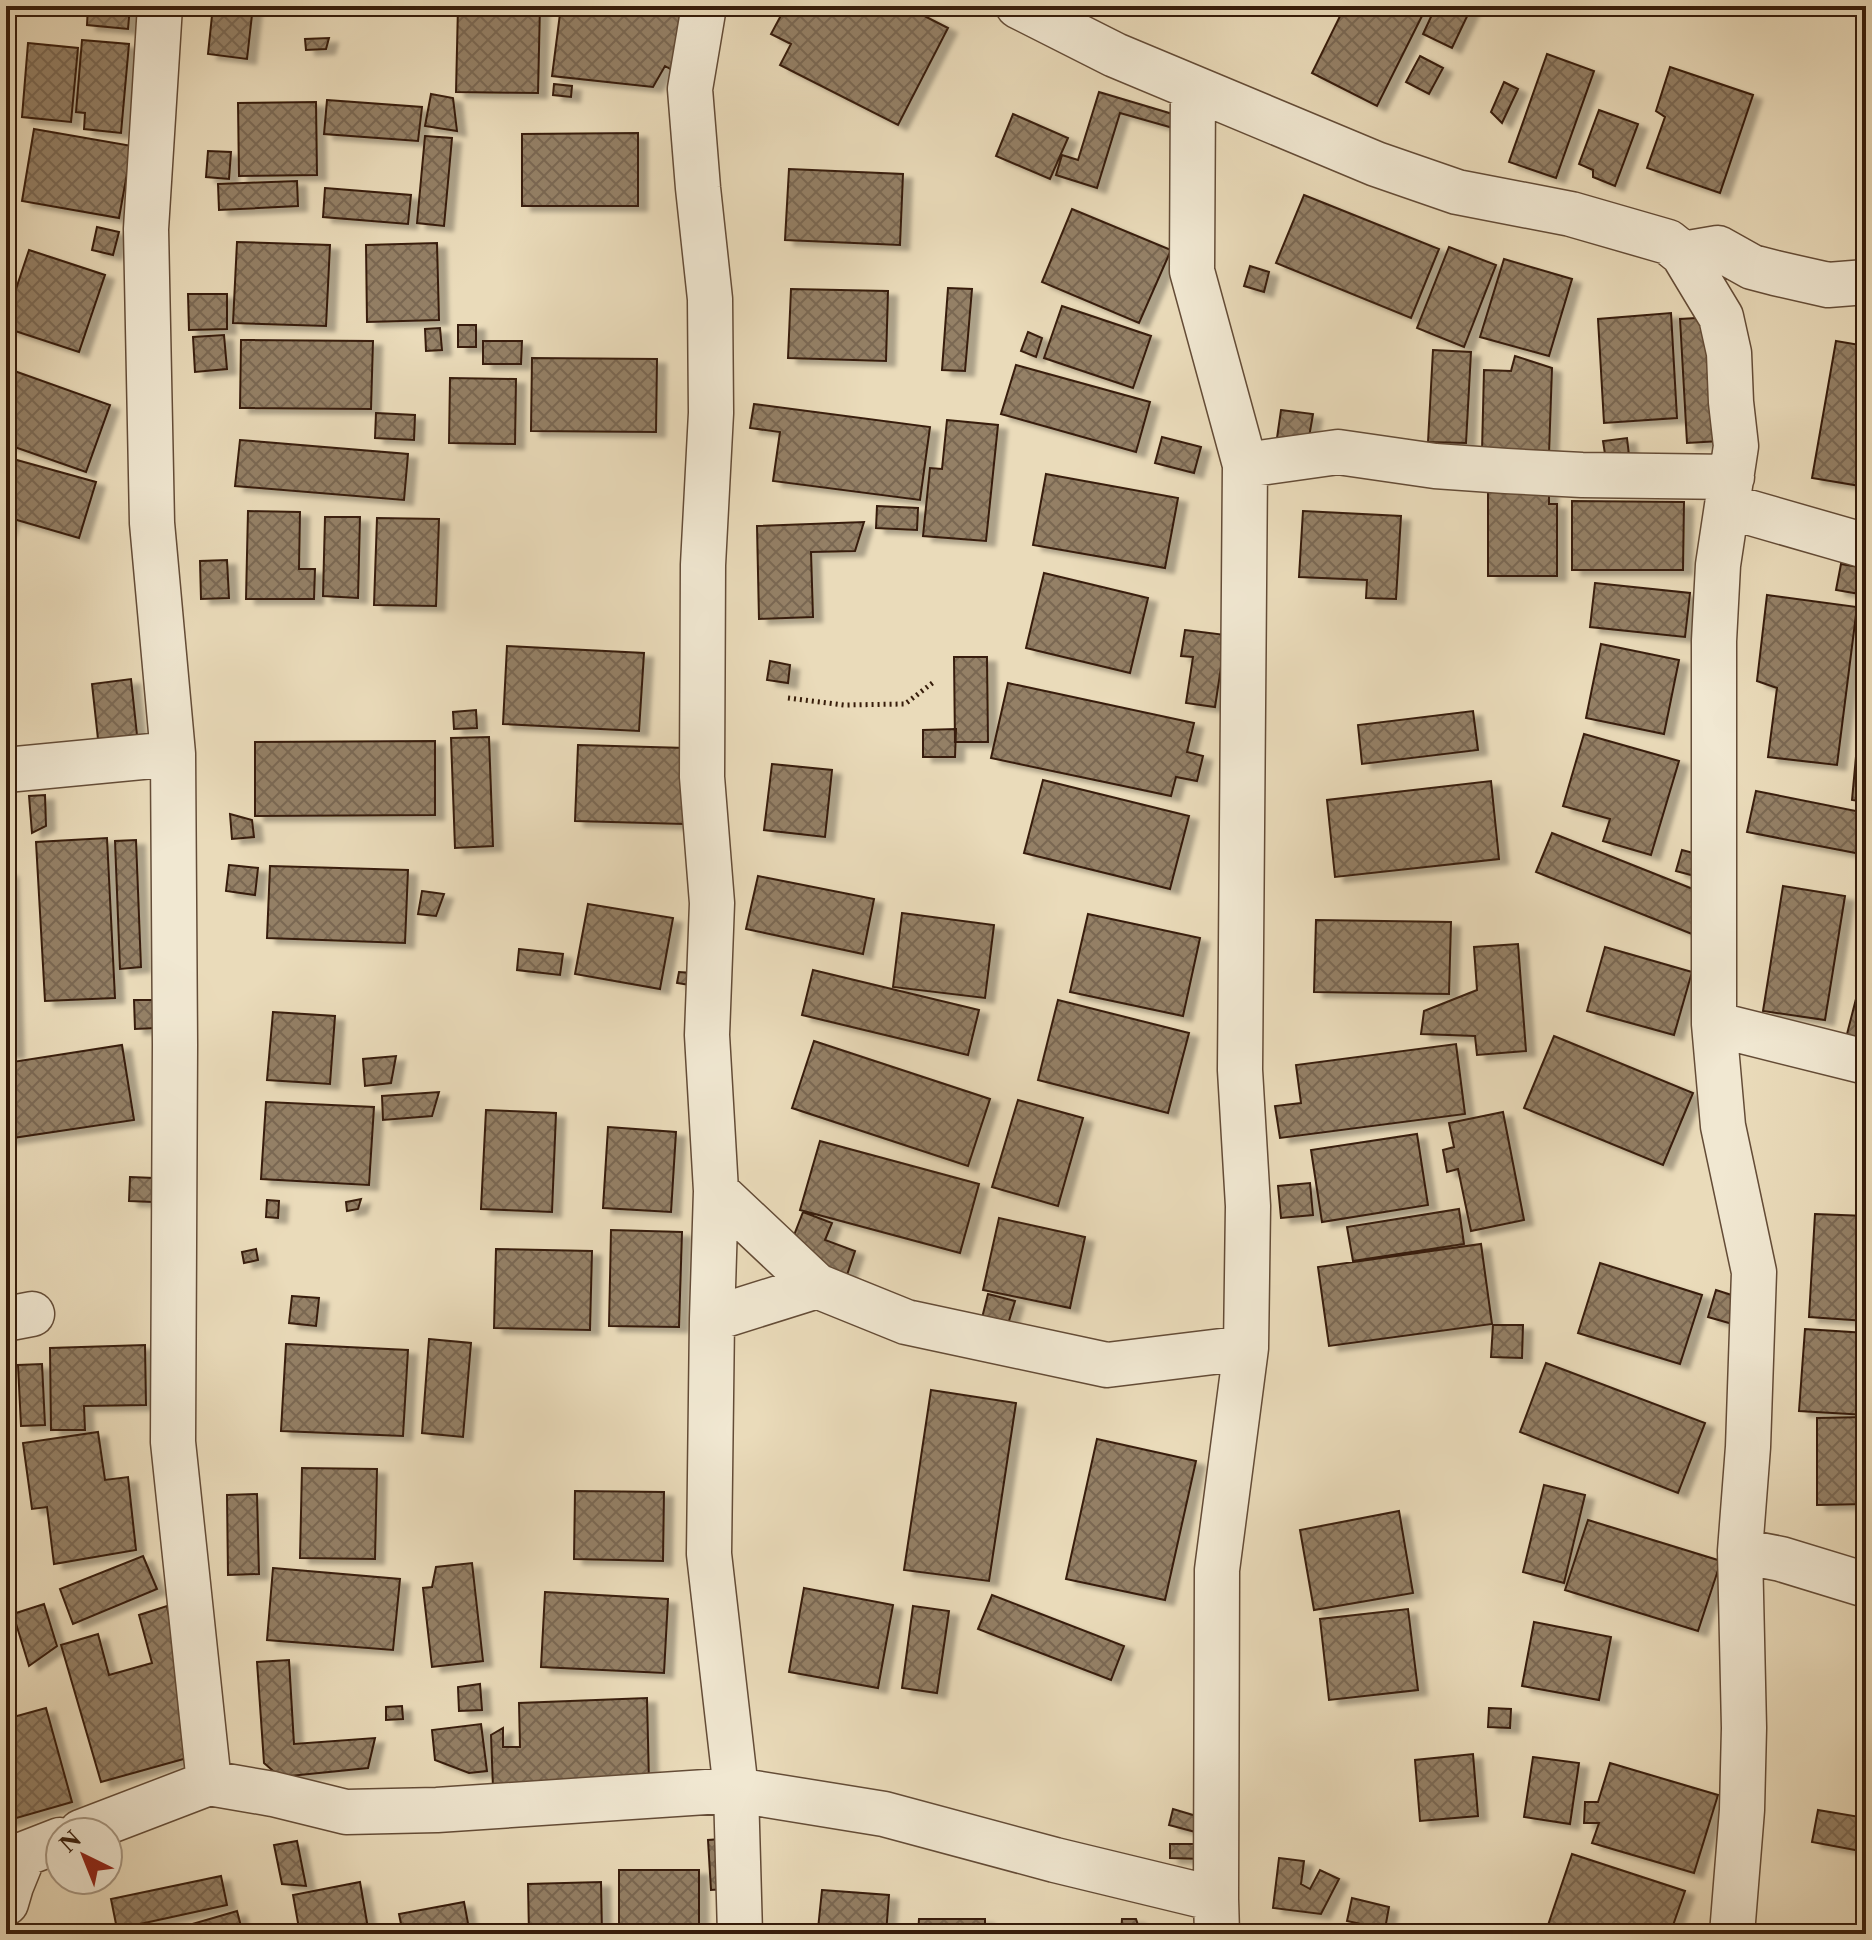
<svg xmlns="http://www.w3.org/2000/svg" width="1872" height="1940" viewBox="0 0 1872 1940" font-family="'Libre Caslon Text',serif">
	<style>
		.building { fill: url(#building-cross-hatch); stroke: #371d0b; stroke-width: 2; filter: url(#shadow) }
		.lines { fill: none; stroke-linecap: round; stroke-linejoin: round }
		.street-casing { stroke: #644c37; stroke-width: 47 }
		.path { stroke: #371d0b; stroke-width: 5; stroke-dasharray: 2 4; stroke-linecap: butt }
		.street { stroke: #f1e8d2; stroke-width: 44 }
	</style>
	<defs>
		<pattern id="building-cross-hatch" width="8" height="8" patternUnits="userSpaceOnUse" patternTransform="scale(2)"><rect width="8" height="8" fill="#948066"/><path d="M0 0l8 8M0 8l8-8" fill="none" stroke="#7a6852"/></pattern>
		<filter id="shadow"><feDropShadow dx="9" dy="5" stdDeviation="2" flood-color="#0004"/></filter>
	</defs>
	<rect width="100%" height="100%" fill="#eadbba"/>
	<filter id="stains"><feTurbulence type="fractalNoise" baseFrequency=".0025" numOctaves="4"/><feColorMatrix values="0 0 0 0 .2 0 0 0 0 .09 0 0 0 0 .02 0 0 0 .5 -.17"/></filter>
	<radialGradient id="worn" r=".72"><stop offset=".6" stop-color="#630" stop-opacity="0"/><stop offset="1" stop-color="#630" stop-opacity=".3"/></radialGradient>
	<path class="building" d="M88 6H130L128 29 87 25Z
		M213 6H253L247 59 208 54Z
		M458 6H540L538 93 456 92Z
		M561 6H695L679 74 665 66 653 87 552 76Z
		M786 6H905L948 28 898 125 780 65 791 44 771 34Z
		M1345 6H1427L1377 106 1312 73Z
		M1436 6H1472L1452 48 1423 34Z
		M329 38 326 49 306 50 305 39Z
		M82 40 129 44 121 133 84 129 85 113 76 112Z
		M28 43 78 48 71 122 22 117Z
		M1547 54 1594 71 1556 178 1509 162Z
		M1420 56 1443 68 1429 94 1406 82Z
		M1670 67 1753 95 1720 193 1647 168 1665 117 1656 111Z
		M1504 82 1518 89 1502 123 1491 112Z
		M554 84 572 86 571 97 553 95Z
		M1099 92 1176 115 1173 128 1120 113 1097 188 1056 175 1062 155 1078 160Z
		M431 94 453 98 457 131 425 126Z
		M327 100 422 107 418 141 324 134Z
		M316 102 317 175 239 176 238 103Z
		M1599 110 1638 124 1615 186 1593 177V170L1579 164Z
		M1013 114 1068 138 1050 179 996 156Z
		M34 129 132 146 119 218 22 201Z
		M638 133V206H522V134Z
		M425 136 452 138 444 226 417 223Z
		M208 151 231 152 229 179 206 177Z
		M789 169 903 174 900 245 785 240Z
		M297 181 298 206 219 210 218 184Z
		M325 188 411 195 408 224 323 217Z
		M1304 195 1439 249 1411 318 1276 263Z
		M1072 209 1171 250 1139 323 1042 282Z
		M97 227 119 232 113 255 92 250Z
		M237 242 330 245 326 326 233 323Z
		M437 243 439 320 367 322 366 245Z
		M1449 247 1496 265 1464 347 1417 328Z
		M29 250 105 275 79 352 6 328V319Z
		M1504 259 1572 279 1549 356 1480 337Z
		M1250 266 1269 272 1264 292 1244 286Z
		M948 288 972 289 965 371 942 370Z
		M791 289 888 291 886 361 788 358Z
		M188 294H227V329L189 330Z
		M1062 306 1151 336 1133 388 1044 358Z
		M1671 313 1677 418 1604 423 1598 319Z
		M1713 317 1720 441 1687 443 1680 319Z
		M458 325H476V347H458Z
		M440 328 442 350 426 351 425 329Z
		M1028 332 1042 338 1036 357 1021 351Z
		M224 335 227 369 195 372 193 337Z
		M241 340 373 341 371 409 240 408Z
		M483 341H522L521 364H483Z
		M1836 341 1866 346V487L1812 478Z
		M1433 350 1471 352 1466 443 1428 442Z
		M1515 356 1552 368 1549 454 1482 452 1484 370 1511 371Z
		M532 358 657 359 656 432 531 431Z
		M1016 365 1150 402 1136 452 1001 414Z
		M6 368 110 405 86 472 6 444Z
		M450 378 516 379 515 444 449 443Z
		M754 404 930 427 920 500 773 481 780 432 750 428Z
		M1281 410 1313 414 1308 443 1277 438Z
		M376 413 415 415 414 440 375 438Z
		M947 420 998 425 986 541 923 536 930 468 942 469Z
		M1162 437 1201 447 1194 473 1155 463Z
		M1627 438 1630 464 1607 467 1603 441Z
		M240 440 408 454 404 500 235 486Z
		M6 457 96 482 79 538 10 518 6 532Z
		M1046 474 1178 498 1165 568 1033 545Z
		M1488 481H1549V504H1557V576H1488Z
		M1572 501 1684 502 1683 570H1572Z
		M877 506 918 508 917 530 876 528Z
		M248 511 300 512 299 569H315L314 599H246Z
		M1303 511 1401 516 1396 599 1366 598 1367 580 1299 577Z
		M325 517H360L358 598 323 596Z
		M377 518 439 519 436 606 374 605Z
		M864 522 855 551 811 552 813 617 759 619 757 526Z
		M227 560 229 598 201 599 200 561Z
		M1841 564 1865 568 1860 594 1836 590Z
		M1044 573 1148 598 1130 673 1026 648Z
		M1595 583 1690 593 1685 637 1590 627Z
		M1767 595 1857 607 1837 765 1768 757 1777 688 1757 681Z
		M1185 630 1226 635 1215 707 1186 703 1193 657 1181 656Z
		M1601 644 1679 660 1664 734 1586 718Z
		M507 646 644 653 639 731 503 724Z
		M1866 648V802L1852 800Z
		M954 657H987L988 742H955Z
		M770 661 790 665 788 683 767 680Z
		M131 679 137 735 98 739 92 684Z
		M1008 683 1194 723 1187 752 1203 756 1197 781 1176 777 1171 796 991 758Z
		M476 710 477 728 454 729 453 712Z
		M1473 711 1478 750 1362 764 1358 725Z
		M956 729 955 757H923V730Z
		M1584 734 1679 761 1651 855 1603 841 1610 819 1563 806Z
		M489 737 493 846 455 848 451 738Z
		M435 741V815L255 816V742Z
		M578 745 686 748 684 824 575 821Z
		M772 764 832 770 825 837 764 830Z
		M1043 780 1189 816 1170 889 1024 853Z
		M1491 781 1499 859 1335 877 1327 800Z
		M1756 791 1866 813V855L1747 832Z
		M45 795 46 826 32 833 29 796Z
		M230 814 252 820 254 837 232 839Z
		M1552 833 1698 891 1697 936 1536 872Z
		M107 838 115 998 45 1001 36 842Z
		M136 840 141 967 120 969 115 841Z
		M1682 850 1708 857 1702 878 1676 871Z
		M229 865 258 868 255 895 226 891Z
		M270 866 408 870 405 943 267 938Z
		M6 872H9L15 1053H6Z
		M758 876 874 899 863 954 746 929Z
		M1783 886 1845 896 1825 1020 1763 1011Z
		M422 891 444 894 436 916 418 914Z
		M588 904 673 918 660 989 575 974Z
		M902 913 994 925 985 998 893 987Z
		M1088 914 1200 938 1183 1016 1070 992Z
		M1316 920 1451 922 1449 994 1314 992Z
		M1518 944 1526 1051 1477 1055 1475 1036 1421 1034 1424 1011 1477 990 1474 947Z
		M1605 947 1692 972 1674 1035 1587 1011Z
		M519 949 563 954 560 975 517 970Z
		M813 970 979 1010 968 1055 802 1015Z
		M679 972 692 973 690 985 677 983Z
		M1859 987 1866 988V1043L1846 1038Z
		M134 1000H154L156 1028 135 1029Z
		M1058 1000 1189 1033 1168 1113 1038 1080Z
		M273 1012 335 1016 330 1084 267 1080Z
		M1554 1036 1693 1093 1663 1165 1524 1108Z
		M814 1041 990 1099 968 1166 792 1108Z
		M1456 1044 1465 1114 1280 1138 1275 1106 1301 1103 1296 1065Z
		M122 1045 134 1120 6 1139V1063Z
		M396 1056 391 1083 365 1086 363 1059Z
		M439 1092 432 1116 383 1120 382 1096Z
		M1018 1100 1083 1118 1058 1206 992 1187Z
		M266 1102 374 1107 369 1185 261 1179Z
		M486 1110 556 1113 552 1212 481 1209Z
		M1503 1112 1524 1220 1471 1231 1458 1169 1447 1172 1443 1150 1454 1147 1449 1123Z
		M608 1127 676 1132 671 1212 603 1208Z
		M1417 1134 1428 1205 1322 1222 1311 1150Z
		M820 1141 979 1184 960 1253 800 1210Z
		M130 1177 154 1178 153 1202 129 1201Z
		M1310 1183 1313 1215 1281 1218 1278 1186Z
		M361 1199 358 1209 347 1211 346 1202Z
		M267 1200 279 1201 278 1218 266 1217Z
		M1459 1209 1464 1244 1353 1261 1347 1227Z
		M803 1212 832 1223 825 1240 855 1251 846 1278 786 1256Z
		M1815 1214 1866 1216V1321L1809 1317Z
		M999 1218 1085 1237 1070 1308 983 1290Z
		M611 1230 682 1232 679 1327 609 1326Z
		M1481 1244 1492 1324 1329 1346 1318 1267Z
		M256 1249 258 1260 244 1263 242 1252Z
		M496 1249 592 1251 590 1330 494 1328Z
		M1600 1263 1702 1295 1680 1364 1578 1333Z
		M1716 1290 1744 1299 1736 1325 1708 1317Z
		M988 1294 1015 1301 1008 1324 982 1318Z
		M292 1296 319 1298 316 1326 289 1323Z
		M1493 1325H1523L1522 1358 1491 1357Z
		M1805 1329 1866 1333V1415L1799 1411Z
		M429 1339 471 1343 463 1437 422 1433Z
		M286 1344 408 1350 403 1436 281 1431Z
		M145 1345 146 1405 84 1406 85 1430H51L50 1348Z
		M1546 1363 1705 1423 1678 1493 1520 1432Z
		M42 1364 45 1425 21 1426 18 1365Z
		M931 1390 1016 1403 989 1581 904 1570Z
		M1866 1417V1504L1817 1505V1418Z
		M98 1432 105 1480 128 1477 136 1550 54 1564 47 1507 32 1509 23 1443Z
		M1097 1439 1196 1461 1165 1600 1066 1579Z
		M302 1468 377 1469 375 1559 300 1558Z
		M1544 1485 1585 1495 1564 1583 1523 1572Z
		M575 1491 664 1492 663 1561 574 1559Z
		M257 1494 259 1574 228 1575 227 1495Z
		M1399 1511 1413 1593 1314 1610 1300 1530Z
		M1588 1520 1721 1561 1698 1631 1565 1590Z
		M143 1556 157 1589 73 1624 60 1589Z
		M472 1563 483 1661 432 1667 423 1588 432 1587 436 1567Z
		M273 1568 400 1579 393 1650 267 1640Z
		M804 1588 893 1605 878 1688 789 1672Z
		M545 1592 668 1599 664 1673 541 1667Z
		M992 1595 1124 1646 1111 1680 978 1629Z
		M44 1604 57 1646 29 1666 13 1614Z
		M167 1606 198 1755 101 1782 61 1645 98 1634 109 1675 152 1663 139 1615Z
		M913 1606 949 1611 937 1693 902 1688Z
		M1408 1609 1418 1690 1329 1700 1320 1619Z
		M1534 1622 1611 1637 1599 1700 1522 1686Z
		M289 1660 294 1744 375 1738 368 1768 280 1777 264 1763 257 1662Z
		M480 1684 482 1710 459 1711 458 1687Z
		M647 1698 649 1783 493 1788 491 1735 503 1728V1747H520L519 1703Z
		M402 1706 403 1719 386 1720V1707Z
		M46 1708 72 1802 6 1821V1719Z
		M1489 1708 1511 1709 1510 1728 1488 1727Z
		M481 1724 487 1771 469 1773 435 1760 432 1730Z
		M1473 1754 1478 1816 1420 1821 1415 1760Z
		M1533 1757 1579 1763 1570 1824 1524 1817Z
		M1610 1763 1718 1795 1694 1873 1592 1843 1599 1823H1584L1585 1802H1598Z
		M1173 1809 1203 1818 1199 1833 1169 1825Z
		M1818 1810 1866 1818V1852L1812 1842Z
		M721 1839 725 1889 711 1890 708 1840Z
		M297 1841 306 1886 282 1884 274 1845Z
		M1170 1844H1203V1859L1170 1858Z
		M1572 1854 1685 1891 1670 1934H1557L1546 1931Z
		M1279 1858 1304 1861 1301 1884 1310 1889 1320 1870 1339 1879 1321 1914 1273 1908Z
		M619 1870H699V1934H619Z
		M221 1876 227 1905 117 1929 111 1899Z
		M360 1882 369 1934H300L293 1895Z
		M601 1882 602 1934H529L528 1884Z
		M822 1890 889 1895 886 1934 818 1929Z
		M1352 1898 1389 1907 1385 1929 1347 1921Z
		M464 1902 470 1934H403L399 1914Z
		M237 1911 243 1934H158Z
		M919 1919H985V1934H918Z
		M1122 1919H1136L1141 1934H1121Z"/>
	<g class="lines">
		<g class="street-casing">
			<path id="street" d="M160 6 146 229 152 523 173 754 175 1045 173 1442 209 1783
				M704 6 690 89 698 188 710 299 711 413 703 565 702 777 712 903 707 1035 716 1191 712 1319 709 1554 736 1790 740 1934
				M1018 6 1115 55 1376 164 1457 192 1571 214 1668 242 1683 254 1721 317 1729 353 1731 402 1736 446 1718 565 1714 641V1024L1723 1126 1754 1272 1748 1447 1740 1551 1744 1728 1742 1810 1732 1934
				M1193 88 1192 271 1245 465 1240 1070 1248 1206 1246 1348 1217 1570 1216 1899 1217 1934
				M1683 254 1718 248 1752 267 1775 273 1828 285 1866 282
				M1245 465 1338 452 1435 466 1506 471 1582 475 1732 477
				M1727 506 1866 546
				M6 770 173 754
				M1714 1024 1866 1062
				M716 1191 817 1286 906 1322 1107 1365 1246 1348
				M6 1319 32 1314
				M712 1319 817 1286
				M1740 1551 1781 1559 1866 1585
				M81 1832 209 1783 273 1794 346 1812 437 1810 736 1790 884 1814 1055 1860 1216 1899
				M6 1861 60 1840
				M6 1903 11 1886 24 1854"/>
		</g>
		<path class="path" d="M788 698 844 705 905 704 935 681"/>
		<use href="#street" class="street"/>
	</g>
	<rect width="1872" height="1940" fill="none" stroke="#eadbba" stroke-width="32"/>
	<rect x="8" y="8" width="1856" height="1924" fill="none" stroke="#371d0b" stroke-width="4"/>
	<rect x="16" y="16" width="1840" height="1908" fill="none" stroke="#371d0b" stroke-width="2"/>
	<g transform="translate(84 1856) rotate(317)"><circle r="38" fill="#f1e8d2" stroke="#a79782" stroke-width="2"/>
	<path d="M0-6L14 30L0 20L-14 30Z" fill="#8f2418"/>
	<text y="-12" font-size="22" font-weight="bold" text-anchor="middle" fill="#371d0b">N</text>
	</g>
	<rect width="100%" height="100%" filter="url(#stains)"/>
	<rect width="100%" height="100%" fill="url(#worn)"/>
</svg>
